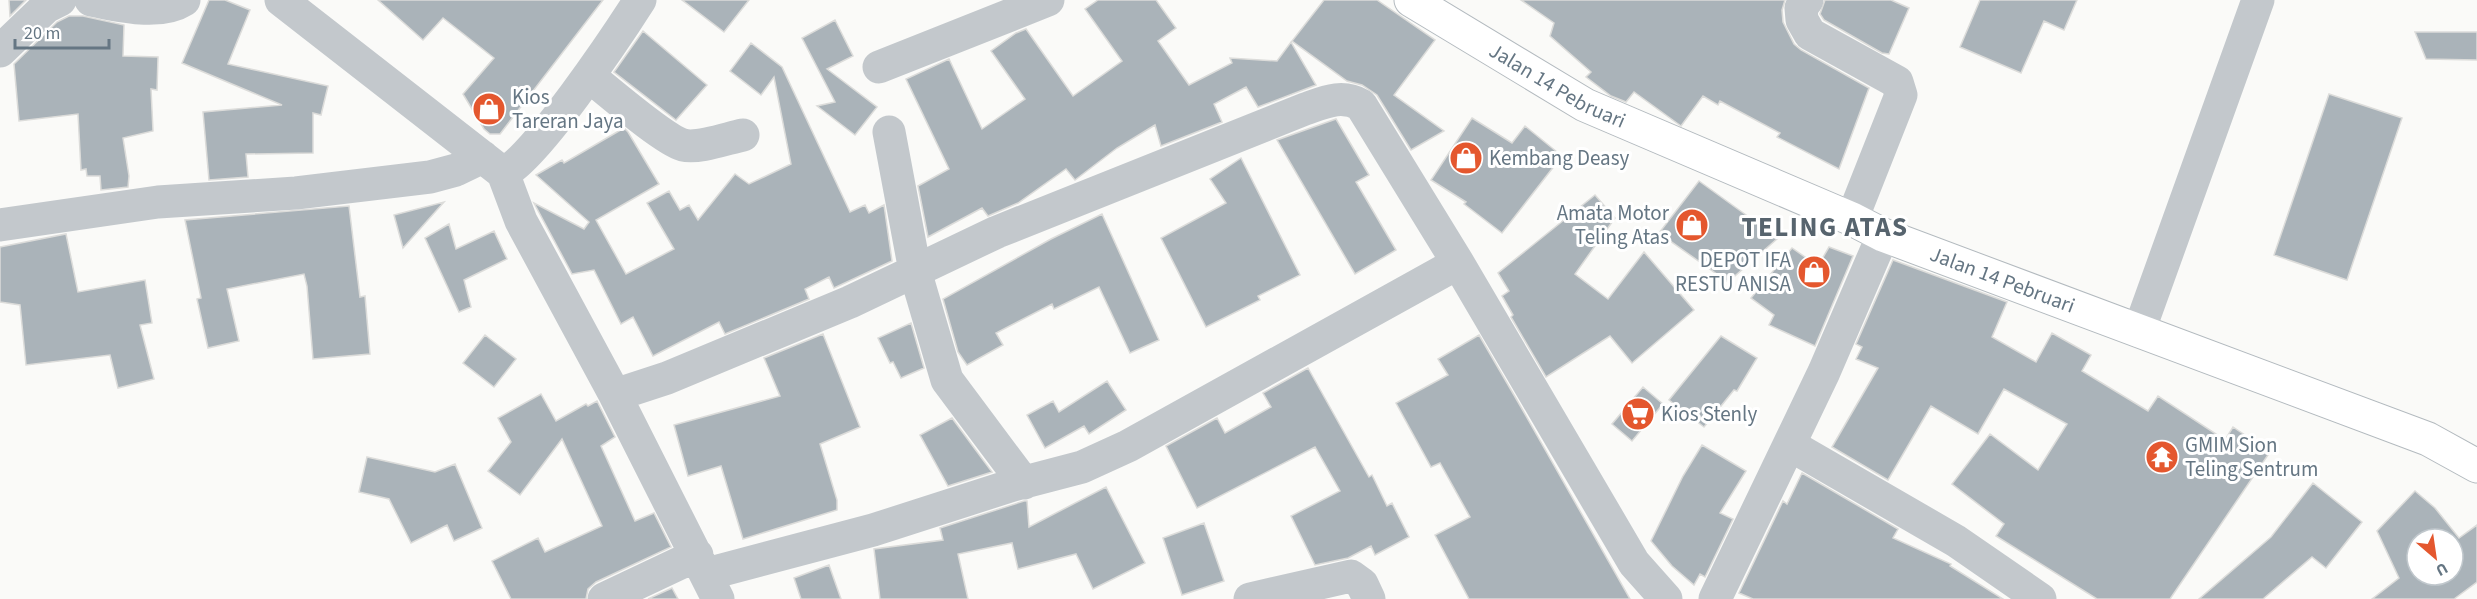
<svg xmlns="http://www.w3.org/2000/svg" width="2477" height="599" viewBox="0 0 2477 599" font-family="'Source Sans 3',sans-serif">
	<style>
		.building { fill: #aab3b9; stroke: #dcdcda; stroke-width: 1.5; fill-rule: evenodd }
		.lines { fill: none; stroke-linecap: round; stroke-linejoin: round }
		.secondary-casing { stroke: #b3babf; stroke-width: 35 }
		.street { stroke: #c3c8cc; stroke-width: 33 }
		.secondary { stroke: #fff; stroke-width: 33 }
		.labels { text-anchor: middle; dominant-baseline: central; stroke-width: 6; stroke-linejoin: round; paint-order: stroke }
		.street-label { font-size: 21px; fill: #657683; stroke: #fff }
		.poi-label { font-size: 21px; fill: #657683; stroke: #fff; text-anchor: start }
		.district-label { font-size: 27px; font-weight: bold; letter-spacing: 1.5px; fill: #57646e; stroke: #fff }
	</style>
	<rect width="100%" height="100%" fill="#fafaf8"/>
	<path class="building" d="M9 0H26L10 16Z
		M209 0H225L250 10 228 64 328 86 321 115 313 113V153L246 154 248 177 209 180 203 112 282 105 182 63Z
		M378 0H603L500 134H490L484 129 463 94 494 58 443 18 423 40Z
		M682 0H749L724 32Z
		M1098 0H1156L1176 28 1158 41 1189 85 1232 63 1230 58 1277 61 1291 42 1316 85 1258 107 1246 87 1214 104 1222 122 1161 146 1155 125 1117 148 1075 180 1066 169 1018 203 988 216 982 208 928 237 918 186 949 169 906 79 949 59 982 129 1025 99 991 51 1016 33 1026 29 1073 96 1122 61 1085 9Z
		M1324 0H1377L1435 40 1394 95 1444 131 1411 150 1377 95 1362 85 1347 81 1292 41Z
		M1521 0H1785L1782 10 1783 22 1794 44 1801 50 1869 88 1839 169 1777 137 1780 133 1720 101 1718 105 1703 96 1681 126 1634 92 1626 102 1611 96 1586 77 1591 72 1550 36 1554 23Z
		M1825 0H1891L1909 8 1889 54 1882 53 1824 20 1820 14Z
		M1980 0H2077L2064 30 2044 21 2021 73 1960 47Z
		M69 16H83L124 25 123 56 158 57 157 90 151 89 153 131 123 138 129 176 128 187 101 190 100 176H87L86 169 81 170 78 114 19 121 14 64 57 22Z
		M835 20 853 56 827 69 877 107 855 135 817 106 835 102 802 38Z
		M643 31 707 85 676 120 614 72Z
		M2415 32H2477V60L2426 59Z
		M751 43 782 67 850 212 865 205 869 213 884 205 892 261 834 288 829 277 805 289 809 299 725 334 719 322 653 356 633 317 621 324 594 270 572 274 534 203 584 229 589 222 536 175 562 160 564 163 624 128 628 132 659 184 596 220 626 274 674 249 647 203 669 191 680 210 689 205 698 220 735 174 749 184 791 164 774 77 761 95 730 71Z
		M2329 94 2402 118 2347 280 2274 255Z
		M1472 118 1512 143 1525 126 1562 156 1502 233 1464 204 1466 202 1431 180Z
		M1336 119 1369 175 1356 182 1396 250 1355 274 1277 140Z
		M1241 158 1300 275 1258 296 1260 300 1206 327 1161 238 1226 203 1210 179Z
		M1699 181 1778 238 1728 282 1659 233Z
		M1595 195 1615 218 1575 274 1608 299 1644 252 1694 310 1632 363 1610 336 1546 377 1511 317 1513 315 1502 296 1509 291 1498 273Z
		M444 202 403 248 394 215Z
		M349 206 360 297 365 296 370 354 313 359 307 286 304 274 227 289 239 341 208 348 197 299 201 298 185 220Z
		M1102 214 1159 340 1130 353 1099 287 1054 309 1052 304 996 333 1003 345 967 365 958 352 943 299 1051 239Z
		M449 224 456 249 494 231 507 259 464 280 471 307 459 312 425 238Z
		M66 234 78 292 145 280 152 323 140 325 154 379 118 388 110 355 26 365 20 305 0 302V247Z
		M1829 247 1853 256 1815 346 1769 325 1774 315 1751 298 1792 248 1818 266Z
		M1893 260 2007 302 1992 337 2036 362 2052 333 2091 355 2082 371 2148 411 2158 396 2225 440 2233 427 2270 452 2170 599H2097L1996 536 2004 524 1952 484 1990 434 2038 470 2067 424 2004 389 1978 434 1931 406 1888 480 1832 447 1878 368 1856 359 1862 347 1856 344Z
		M911 323 924 368 901 378 893 362 890 363 878 338Z
		M823 334 860 427 820 444 837 500V510L743 539 721 466 688 476 674 425 780 396 764 358Z
		M485 335 516 359 494 387 463 363Z
		M1479 335 1518 402 1630 599H1469L1435 535 1470 517 1440 463 1431 467 1396 403 1448 375 1438 359Z
		M1721 336 1757 358 1737 391 1734 390 1704 427 1669 400Z
		M1308 368 1369 477 1372 475 1387 506 1392 503 1409 537 1375 555 1371 546 1348 558 1315 565 1291 516 1340 491 1315 447 1197 508 1166 446 1217 418 1225 433 1271 407 1263 393Z
		M1107 381 1126 410 1089 434 1084 426 1045 448 1027 415 1053 401 1059 412Z
		M1643 387 1663 404 1632 441 1612 424Z
		M541 394 556 421 586 404 588 406 597 401 615 437 601 446 635 521 654 513 671 547 596 582 588 589 586 599H511L492 561 538 538 545 552 602 526 562 439 520 495 488 471 511 442 498 418Z
		M952 418 992 472 948 486 920 435Z
		M1702 445 1746 471 1720 513 1733 519 1705 577 1700 574 1694 585 1672 566 1651 541 1683 476Z
		M367 457 435 472 455 464 482 528 454 541 447 525 411 543 389 499 359 492Z
		M1802 473 1898 529 1893 538 1951 564 1950 566 2003 599H1753L1739 593 1783 501 1787 504Z
		M2313 483 2362 522 2326 568 2312 557 2263 599H2199L2271 537Z
		M1106 487 1145 563 1093 589 1076 554 1018 569 1012 543 958 554 968 599H880L874 549 943 540 940 528 1024 501H1027L1029 527Z
		M2415 491 2435 508 2459 538 2477 525V582L2454 599H2372L2399 578 2377 531ZM2417 539H2453V575H2417Z
		M1204 523 1224 581 1182 595 1163 538Z
		M829 565 841 599H801L794 578Z
		M672 588 678 599H648Z"/>
	<g class="lines">
		<g class="secondary-casing">
			<g id="secondary">
				<path id="s1" d="M1411 0 1585 105 1852 219 1883 235 2428 439 2477 466"/>
			</g>
		</g>
		<path class="street" d="M91 0C118 5 159 16 184 0
			M281 0 503 173C533 162 619 33 640 0
			M1807 0 1801 8 1802 20 1810 34 1897 82 1901 95 1852 219
			M0 51 46 7 60 0
			M879 67 1048 0
			M589 76C608 91 663 139 683 145 698 149 728 138 743 135
			M889 132 915 271 947 380 1024 483
			M503 173 521 221 615 395 718 599
			M0 225 158 202 296 193 430 177 456 170 483 157
			M2139 331 2258 0
			M615 395 667 378 850 302 997 232 1305 109C1325 102 1342 94 1361 105L1458 263 1634 563 1666 599
			M1790 445 1956 541 2040 599
			M707 574 873 530 1013 485 1082 467 1128 446 1458 263
			M604 599 697 555
			M1250 599 1351 576 1362 584 1369 599
			M1715 599 1824 372 1883 235"/>
		<use href="#secondary" class="secondary"/>
	</g>
	<defs>
		<g id="shop-disc" transform="scale(1.725)"><circle r="9.5" fill="#e4572e" stroke="#fff"/><path d="M-5-2.5h2.3a2.7 3.5 0 0 1 5.4 0H5L5.5 6h-11ZM-1.5-2.5h3a1.5 2.3 0 0 0-3 0Z" fill="#fff"/></g>
		<g id="supermarket-disc" transform="scale(1.725)"><circle r="9.5" fill="#e4572e" stroke="#fff"/><path d="M-6-5.5h2.5l.6 2H6L4.5 2H-2.5L-4.4-4H-6ZM-1.5 3.2a1.3 1.3 0 1 0 .1 0ZM3 3.2a1.3 1.3 0 1 0 .1 0Z" fill="#fff"/></g>
		<g id="temple-disc" transform="scale(1.725)"><circle r="9.5" fill="#e4572e" stroke="#fff"/><path d="M0-6L5-2H3V0L6.5 2.5H4V6H1.5V3h-3V6H-4V2.5H-6.5L-3 0V-2H-5Z" fill="#fff"/></g>
	</defs>
	<g fill-rule="evenodd">
		<use href="#shop-disc" x="489" y="109"/>
		<use href="#shop-disc" x="1466" y="158"/>
		<use href="#shop-disc" x="1692" y="225"/>
		<use href="#shop-disc" x="1814" y="272"/>
		<use href="#supermarket-disc" x="1638" y="414"/>
		<use href="#temple-disc" x="2162" y="457"/>
	</g>
	<g class="labels">
		<g class="street-label">
			<text stroke="none"><textPath href="#s1" startOffset="170">Jalan 14 Pebruari</textPath></text>
			<text stroke="none"><textPath href="#s1" startOffset="656">Jalan 14 Pebruari</textPath></text>
		</g>
		<g class="poi-label">
			<text x="512" y="97">Kios<tspan x="512" dy="24">Tareran Jaya</tspan></text>
			<text x="1489" y="158">Kembang Deasy</text>
			<text x="1669" y="213" text-anchor="end">Amata Motor<tspan x="1669" dy="24">Teling Atas</tspan></text>
			<text x="1791" y="260" text-anchor="end">DEPOT IFA<tspan x="1791" dy="24">RESTU ANISA</tspan></text>
			<text x="1661" y="414">Kios Stenly</text>
			<text x="2185" y="445">GMIM Sion<tspan x="2185" dy="24">Teling Sentrum</tspan></text>
		</g>
		<g class="district-label">
			<text x="1825" y="227">TELING ATAS</text>
		</g>
	</g>
	<g transform="translate(2435 557) rotate(151)"><circle r="28" fill="#ffffff" stroke="#c1c8cd" stroke-width="1.5"/>
	<path d="M0-4.5L10 22L0 15L-10 22Z" fill="#e4572e"/>
	<text y="-9" font-size="16" font-weight="bold" text-anchor="middle" fill="#657683">U</text>
	</g>
	<path d="M15 39v9h94v-9" fill="none" stroke="#657683" stroke-width="3"/>
	<text x="24" y="39" font-size="18" fill="#657683" stroke="#ffffff" stroke-width="4.5" paint-order="stroke">20 m</text>
</svg>
